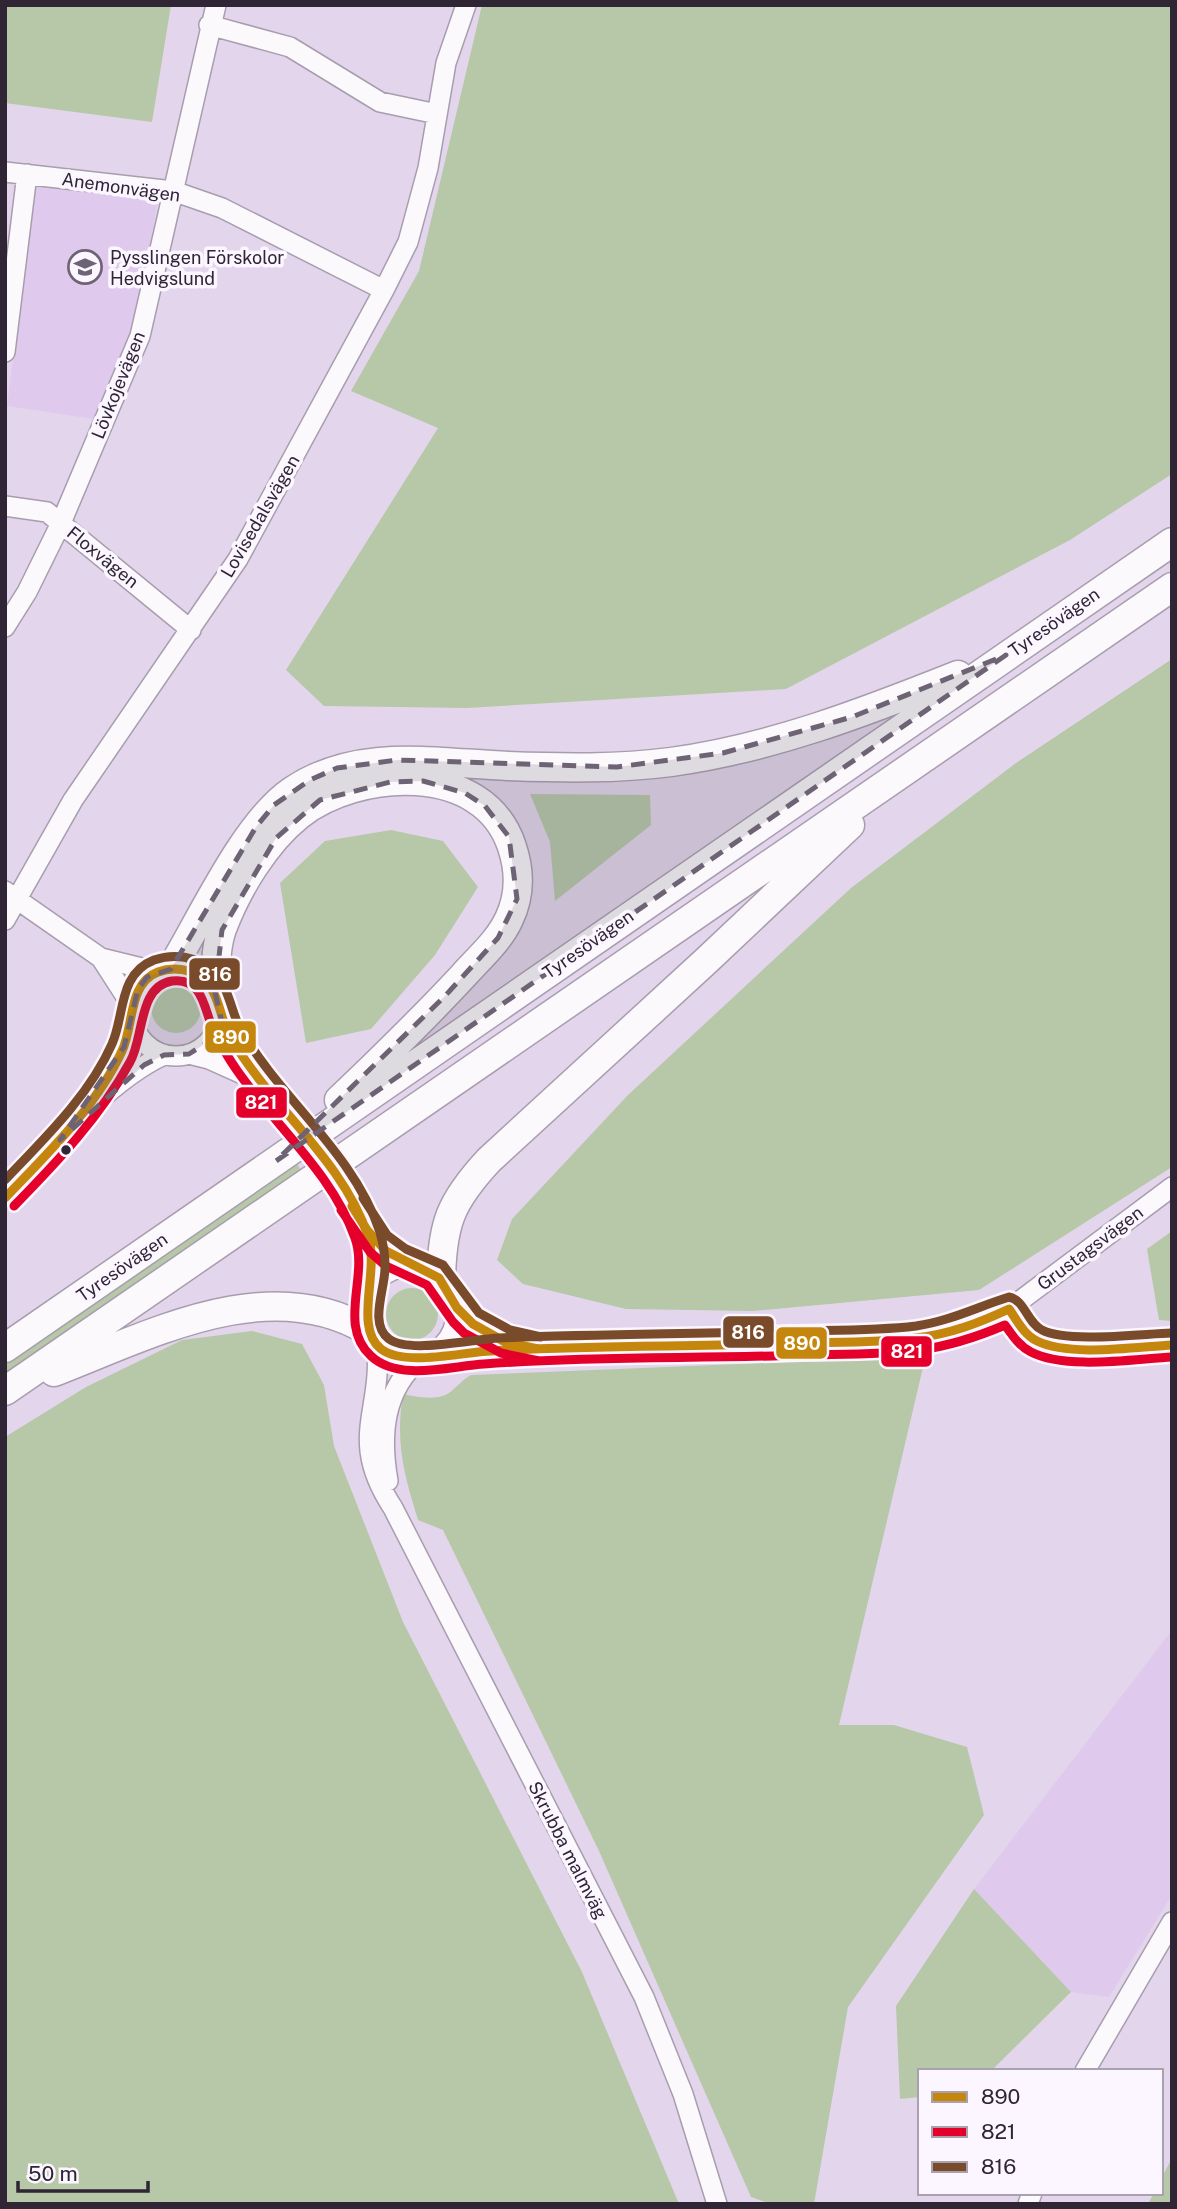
<svg xmlns="http://www.w3.org/2000/svg" width="1177" height="2209" viewBox="0 0 1177 2209" font-family="'Public Sans',sans-serif">
	<style>
		.built { fill: #dfc9ed }
		.green { fill: #b6c8a8 }
		.lines { fill: none; stroke-linecap: round; stroke-linejoin: round }
		.minor-tunnel { stroke: #bfb3c7; stroke-width: 19; stroke-dasharray: 19 10; stroke-linecap: butt }
		.minor-casing { stroke: #a89dae; stroke-width: 22 }
		.highway-casing { stroke: #a89dae; stroke-width: 31 }
		.minor { stroke: #fbf9fc; stroke-width: 19 }
		.highway { stroke: #fbf9fc; stroke-width: 28 }
		.bus-1-casing { stroke: #fbf6ff; stroke-width: 14 }
		.bus-2-casing { stroke: #fbf6ff; stroke-width: 14 }
		.bus-3-casing { stroke: #fbf6ff; stroke-width: 14 }
		.bus-1 { stroke: #c5860d; stroke-width: 9 }
		.bus-2 { stroke: #e4002b; stroke-width: 9 }
		.bus-3 { stroke: #7a4b2a; stroke-width: 9 }
		.marked { fill: #6e6375; fill-opacity: 0.2; stroke: #6e6375; stroke-width: 5; stroke-dasharray: 14 9; stroke-linejoin: round }
		.bus-dot { fill: #2f2535; stroke: #fbf6ff; stroke-width: 2.5 }
		.labels { text-anchor: middle; dominant-baseline: central; stroke-width: 7; stroke-linejoin: round; paint-order: stroke }
		.street-label { font-size: 18px; fill: #2f2535; stroke: #fbf6ff }
		.poi-label { font-size: 18px; fill: #2f2535; stroke: #fbf6ff; text-anchor: start }
		.line-badge { stroke: #fbf6ff; stroke-width: 2.5 }
		.badge-label { font-size: 19px; text-anchor: middle; font-weight: bold; fill: #fff }
	</style>
	<rect width="100%" height="100%" fill="#e3d6ec"/>
	<path class="built" d="M35 186 158 198 135 337 101 420 7 406Z
		M1172 1630V1895L1109 1997 1071 1992 974 1889Z"/>
	<path class="green" d="M5 5H171L152 122 5 103Z
		M482 5H1172V474L1070 540 786 689 467 708 324 706 286 670 438 428 351 391 419 271Z
		M1172 659V1167L979 1290 753 1311 626 1309 523 1284 497 1260 512 1219 628 1095 851 888 1016 763Z
		M530 794 650 795 651 825 555 901 550 842Z
		M391 830 443 841 478 887 435 955 371 1029 306 1043 280 883 325 841Z
		M151 1008a25 25 0 1 1 50 0a25 25 0 1 1-50 0Z
		M296 1162 302 1172 5 1377V1362Z
		M1172 1231V1321L1159 1320 1147 1249Z
		M386 1314a26 26 0 1 1 52 0a26 26 0 1 1-52 0Z
		M252 1331 302 1344 324 1385 334 1446 403 1622 582 1972 679 2204H5V1437L86 1387 182 1340Z
		M886 1358 924 1363 839 1725H894L967 1747 984 1815 848 2007 814 2204H771L751 2197 599 1851 443 1530 418 1520C404 1474 395 1443 403 1394 417 1397 436 1401 449 1393 457 1387 462 1380 471 1375Z
		M974 1889 1071 1992 991 2071H920V2097L900 2099 896 2006Z
		M1172 2158V2204H1148L1154 2193H1161V2179Z"/>
	<g class="lines">
		<path class="minor-tunnel" d="M292 1119 335 1178"/>
		<g class="minor-casing">
			<path id="minor" d="M209 25 290 47 380 102 437 114
				M5 172 173 191 222 208 384 290
				M5 352 27 174
				M5 506 47 512 191 630
				M5 627 27 592 61 523 140 336 216 5
				M5 891 101 958 132 1006
				M5 920 73 800 238 559 384 290 408 242 428 168 446 63 466 5
				M101 958 158 972
				M132 1012a44 44 0 1 1 88 0a44 44 0 1 1-88 0Z
				M221 1018 244 1058 292 1119
				M189 1054 209 1059 260 1082
				M87 1103 124 1047 133 1021
				M339 1184C361 1219 376 1248 371 1290
				M5 1198C48 1152 107 1081 164 1055
				M368 1234 394 1257 415 1266
				M364 1313a46 46 0 1 1 92 0a46 46 0 1 1-92 0Z
				M456 1307 487 1333 519 1347
				M1009 1309 1172 1187
				M377 1347C382 1415 348 1439 393 1508L644 1997 683 2094 717 2204
				M430 1355 914 1339 965 1330 1009 1309C1016 1319 1026 1337 1038 1342 1063 1353 1142 1346 1172 1345
				M388 1481C380 1435 383 1390 421 1358
				M1085 2071 1172 1922
				M1028 2204 1032 2193"/>
		</g>
		<g class="highway-casing">
			<path id="highway" d="M171 969C202 918 245 823 292 791 357 747 434 763 508 766 562 768 617 769 671 762 772 748 865 712 958 675
				M215 992C216 971 215 949 222 929 237 889 265 842 299 815 357 769 484 760 512 847 520 871 520 896 509 919 499 941 479 958 463 976 423 1019 381 1060 339 1100
				M441 1280C442 1224 450 1202 489 1160L706 961 850 825
				M5 1348 1172 542
				M54 1372C150 1335 269 1271 368 1331
				M5 1391 1172 587"/>
		</g>
		<use href="#minor" class="minor"/>
		<use href="#highway" class="highway"/>
		<g class="bus-1-casing">
			<path id="bus-1" d="M5 1198C48 1153 96 1107 122 1051 134 1026 128 983 158 972 174 966 191 969 204 980 220 994 219 1017 230 1036 269 1106 342 1158 368 1236 380 1271 353 1327 381 1349 405 1367 462 1352 491 1351 593 1345 696 1347 798 1343 837 1342 877 1343 916 1338 950 1334 979 1323 1009 1309 1017 1320 1024 1335 1037 1341 1070 1357 1135 1347 1172 1345
				M352 1206 367 1230 386 1251 439 1278 457 1308 473 1324 505 1342 538 1349"/>
		</g>
		<g class="bus-2-casing">
			<path id="bus-2" d="M14 1206C57 1162 100 1117 130 1062 144 1038 138 986 172 981 202 977 204 1007 212 1027 217 1040 225 1052 232 1063 271 1123 331 1170 355 1238 369 1276 337 1325 371 1356 399 1382 450 1366 484 1364 590 1356 696 1359 802 1355 841 1354 880 1355 919 1350 949 1346 977 1337 1005 1325 1012 1335 1019 1346 1031 1352 1066 1370 1133 1359 1172 1357
				M341 1210 370 1252 386 1266 427 1285 453 1322 464 1333 501 1353 539 1361"/>
		</g>
		<g class="bus-3-casing">
			<path id="bus-3" d="M5 1180C44 1139 89 1096 112 1044 125 1015 118 974 154 960 174 953 196 956 212 971 231 988 230 1012 242 1032 283 1101 354 1154 380 1232 383 1243 385 1255 385 1266 386 1287 368 1324 389 1339 409 1354 473 1339 499 1338 596 1334 694 1334 791 1331 833 1330 875 1331 916 1326 950 1321 977 1307 1009 1297 1025 1300 1027 1323 1042 1330 1067 1343 1141 1334 1171 1333
				M363 1198 387 1235 406 1249 443 1265 479 1313 510 1330 541 1337"/>
		</g>
		<use href="#bus-1" class="bus-1"/>
		<use href="#bus-2" class="bus-2"/>
		<use href="#bus-3" class="bus-3"/>
	</g>
	<path class="marked" d="M1006 655 276 1161 445 996 498 938 517 899 509 837 485 806 465 793 423 781 390 782 320 800 276 838 222 930 215 992 221 1018 211 1040 189 1054 164 1055 144 1065 60 1140 124 1047 138 989 147 977 171 969 256 827 274 805 310 780 337 768 397 760 617 767 723 753 852 717Z"/>
	<defs>
		<g id="school-ring" transform="scale(1.75)"><circle r="9.5" fill="#fbf6ff" stroke="#6e6375" stroke-width="1.5"/><path d="M0-5L7-2L0 1L-7-2ZM-4 1L0 2.5L4 1V4Q0 6-4 4Z" fill="#6e6375"/></g>
	</defs>
	<g fill-rule="evenodd">
		<use href="#school-ring" x="85" y="267"/>
	</g>
	<circle class="bus-dot" cx="66" cy="1150" r="6"/>
	<g class="labels">
		<g class="street-label">
			<text transform="translate(121 187) rotate(8)">Anemonvägen</text>
			<text transform="translate(118 385) rotate(-68)">Lövkojevägen</text>
			<text transform="translate(260 516) rotate(-60)">Lovisedalsvägen</text>
			<text transform="translate(103 557) rotate(39)">Floxvägen</text>
			<text transform="translate(1054 622) rotate(-35)">Tyresövägen</text>
			<text transform="translate(588 944) rotate(-35)">Tyresövägen</text>
			<text transform="translate(1090 1248) rotate(-37)">Grustagsvägen</text>
			<text transform="translate(122 1267) rotate(-35)">Tyresövägen</text>
			<text transform="translate(568 1850) rotate(63)">Skrubba malmväg</text>
		</g>
		<g class="poi-label">
			<text x="110" y="257">Pysslingen Förskolor<tspan x="110" dy="21">Hedvigslund</tspan></text>
		</g>
	</g>
	<g class="line-badge">
		<rect x="188" y="957" width="53" height="34" rx="7" fill="#7a4b2a"/>
		<rect x="204" y="1020" width="53" height="34" rx="7" fill="#c5860d"/>
		<rect x="235" y="1086" width="53" height="33" rx="7" fill="#e4002b"/>
		<rect x="722" y="1315" width="53" height="34" rx="7" fill="#7a4b2a"/>
		<rect x="775" y="1326" width="53" height="34" rx="7" fill="#c5860d"/>
		<rect x="880" y="1335" width="53" height="33" rx="7" fill="#e4002b"/>
	</g>
	<g class="badge-label">
		<text x="215" y="981">816</text>
		<text x="231" y="1044">890</text>
		<text x="261" y="1109">821</text>
		<text x="748" y="1339">816</text>
		<text x="802" y="1350">890</text>
		<text x="907" y="1358">821</text>
	</g>
	<rect width="1177" height="2209" fill="none" stroke="#2f2535" stroke-width="14"/>
	<rect x="918" y="2069" width="245" height="126" fill="#fbf6ff" stroke="#a9a2ae" stroke-width="2"/>
	<rect x="932" y="2092" width="35" height="10" fill="#c5860d" stroke="#a9a2ae" stroke-width="2"/>
	<text x="981" y="2104" font-size="21" fill="#2f2535">890</text>
	<rect x="932" y="2127" width="35" height="10" fill="#e4002b" stroke="#a9a2ae" stroke-width="2"/>
	<text x="981" y="2139" font-size="21" fill="#2f2535">821</text>
	<rect x="932" y="2162" width="35" height="10" fill="#7a4b2a" stroke="#a9a2ae" stroke-width="2"/>
	<text x="981" y="2174" font-size="21" fill="#2f2535">816</text>
	<path d="M18 2181v10h130v-10" fill="none" stroke="#2f2535" stroke-width="3.5"/>
	<text x="28" y="2181" font-size="21" fill="#2f2535" stroke="#fbf6ff" stroke-width="5" paint-order="stroke">50 m</text>
</svg>
